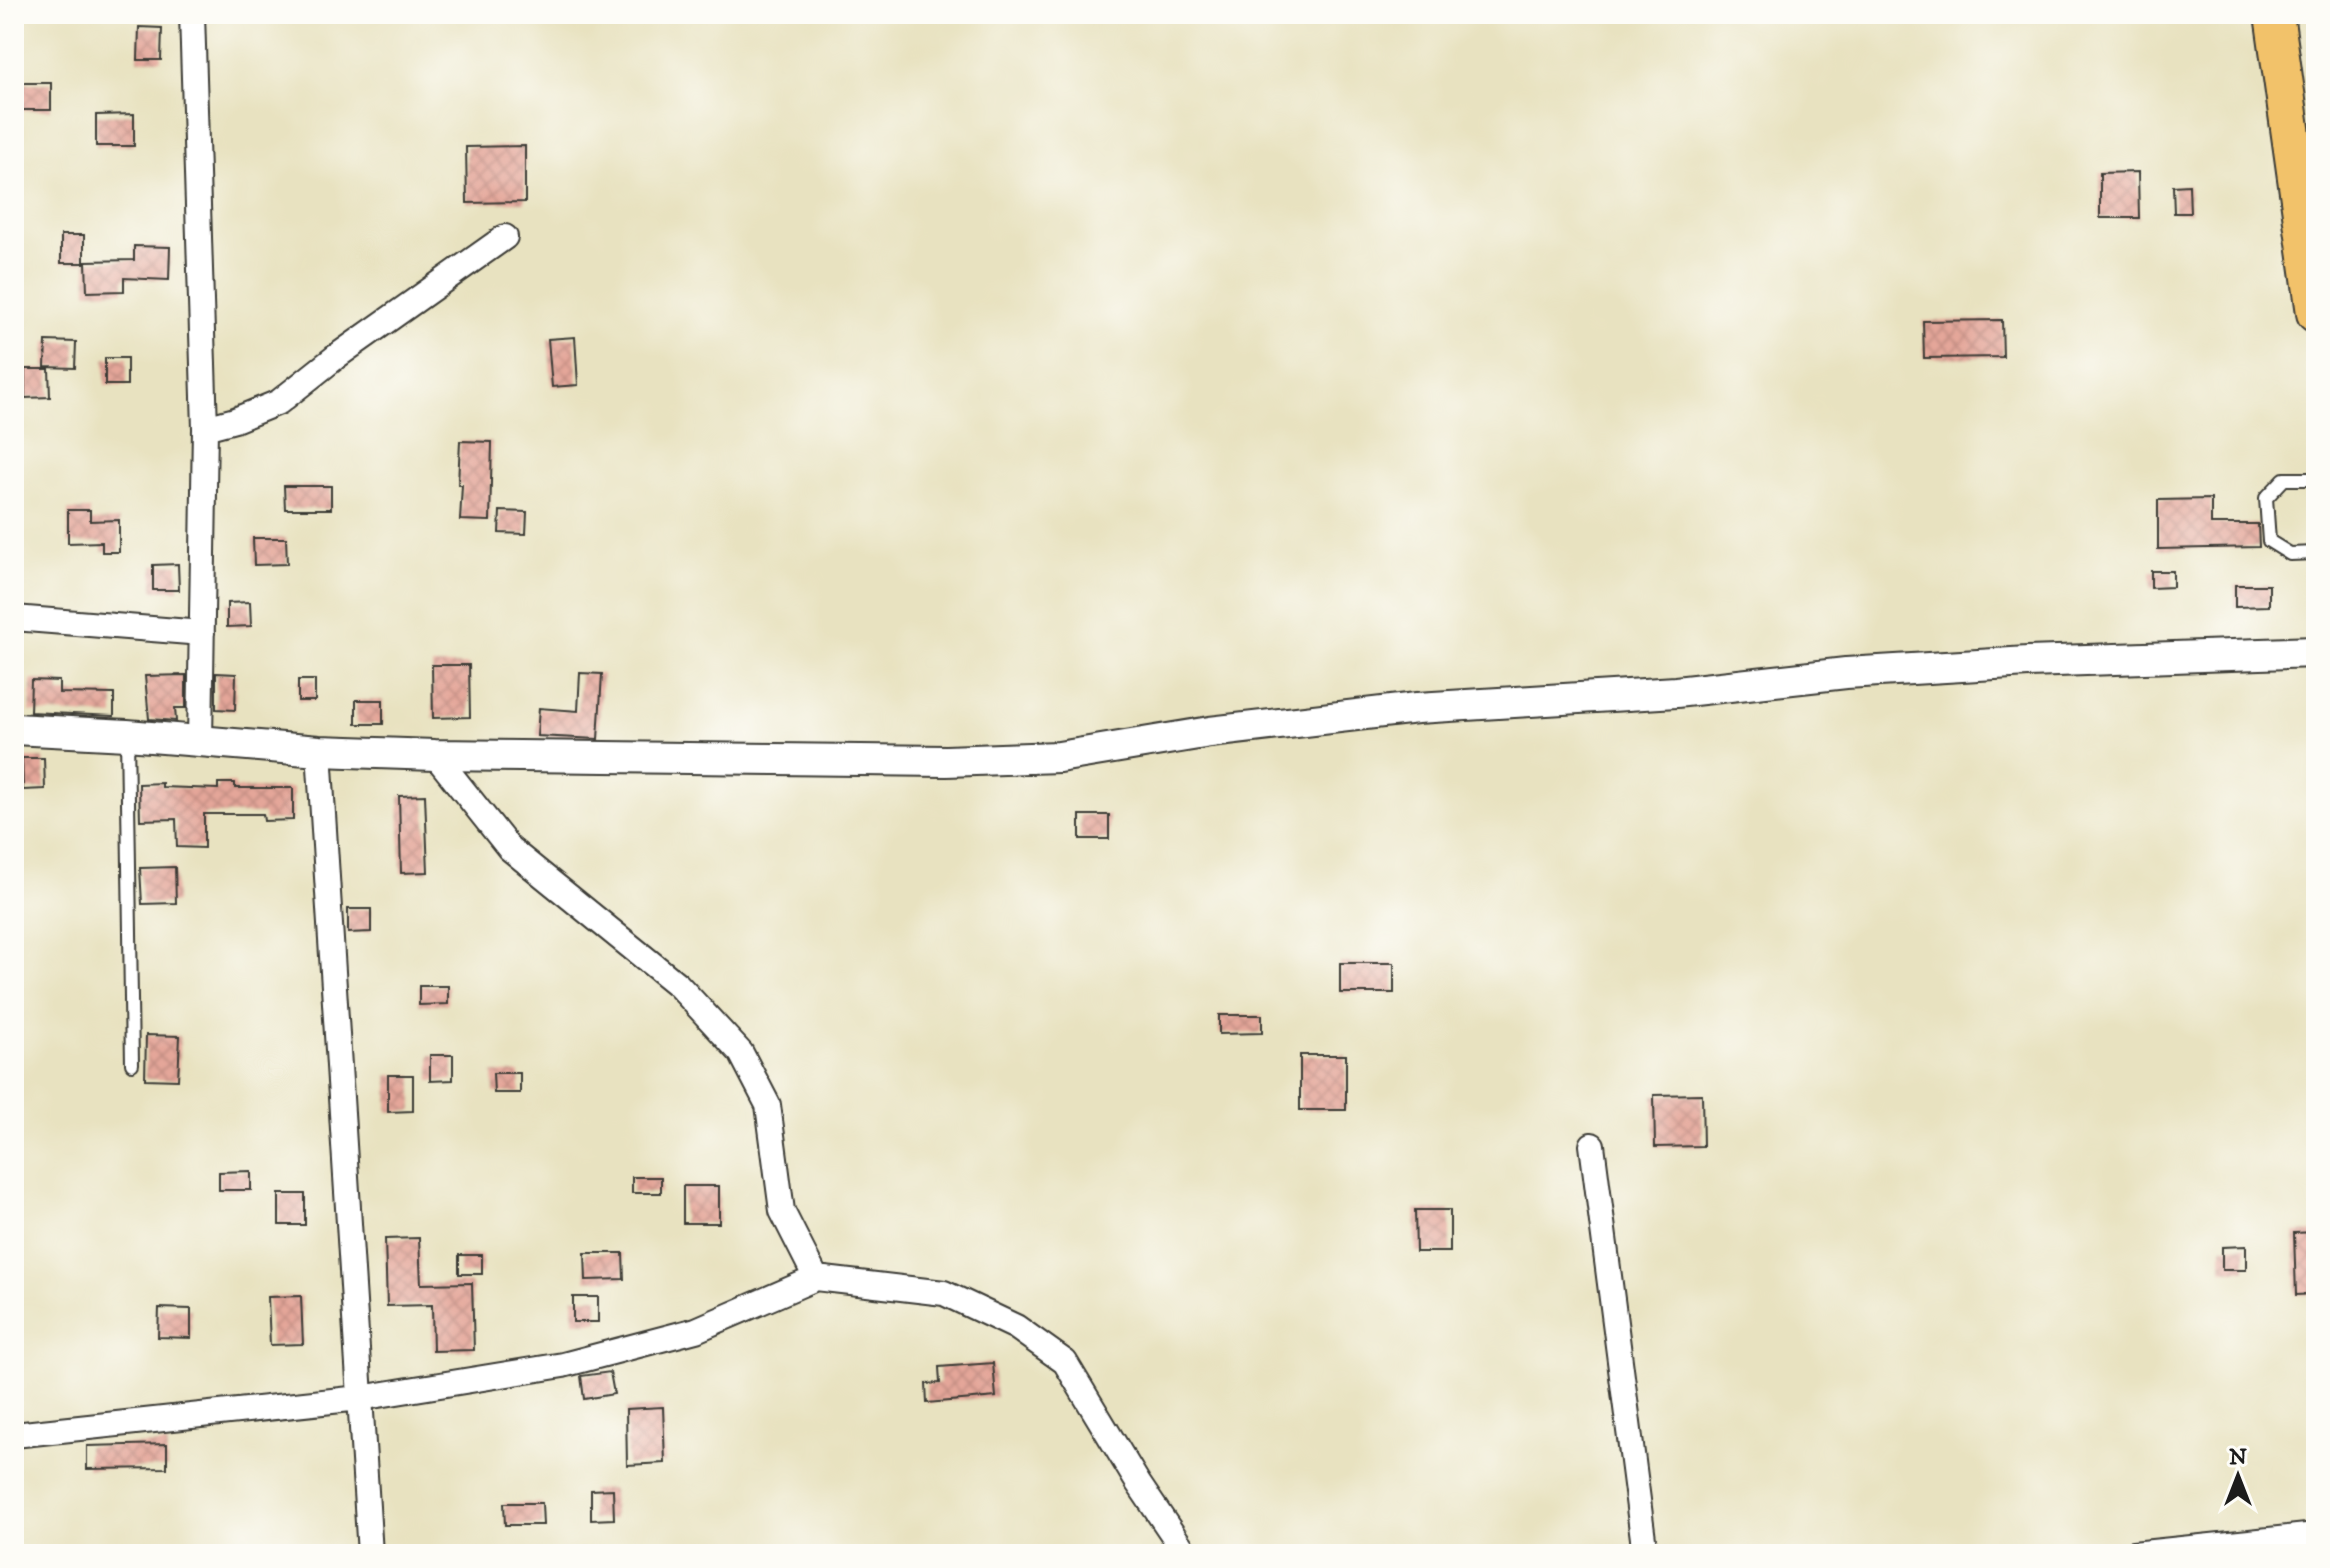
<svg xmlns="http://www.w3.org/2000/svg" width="2330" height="1568" viewBox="0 0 2330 1568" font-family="'IM FELL DW Pica',serif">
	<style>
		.building { fill: url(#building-cross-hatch) }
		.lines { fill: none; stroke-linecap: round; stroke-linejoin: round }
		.service-casing { stroke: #3b3a35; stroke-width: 16 }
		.minor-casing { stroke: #3b3a35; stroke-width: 28 }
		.tertiary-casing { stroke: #3b3a35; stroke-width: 34 }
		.primary-casing { stroke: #3b3a35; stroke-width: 42 }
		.service { stroke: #fff; stroke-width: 12 }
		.minor { stroke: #fff; stroke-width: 24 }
		.tertiary { stroke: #fff; stroke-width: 30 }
		.primary { stroke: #f2c26a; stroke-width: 38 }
	</style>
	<defs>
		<pattern id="building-cross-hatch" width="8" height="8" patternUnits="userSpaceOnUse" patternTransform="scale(2)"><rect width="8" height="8" fill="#e4a699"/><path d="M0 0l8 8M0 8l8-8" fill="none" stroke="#c38e83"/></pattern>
	</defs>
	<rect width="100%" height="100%" fill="#fdfcf7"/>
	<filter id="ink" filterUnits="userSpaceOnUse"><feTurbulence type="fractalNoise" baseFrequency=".0125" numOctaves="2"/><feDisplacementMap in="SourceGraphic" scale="16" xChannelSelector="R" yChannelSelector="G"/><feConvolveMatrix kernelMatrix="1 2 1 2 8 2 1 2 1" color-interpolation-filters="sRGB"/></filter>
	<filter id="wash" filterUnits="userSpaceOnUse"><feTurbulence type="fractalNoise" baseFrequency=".006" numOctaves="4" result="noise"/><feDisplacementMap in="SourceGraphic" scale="32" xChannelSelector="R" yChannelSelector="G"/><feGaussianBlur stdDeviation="1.8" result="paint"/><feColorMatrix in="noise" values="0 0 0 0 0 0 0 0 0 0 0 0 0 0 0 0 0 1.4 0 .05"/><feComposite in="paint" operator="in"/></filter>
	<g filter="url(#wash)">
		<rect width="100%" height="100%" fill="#e8e2c0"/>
		<g id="blocks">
			<path class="building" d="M139 27 162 28 161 60H138Z
				M14 83H51V110H14Z
				M134 114V146H96V115Z
				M525 146V202L467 203 466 147Z
				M2138 172 2139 218H2100V173Z
				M2189 185 2190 213H2174L2173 186Z
				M61 235H84V263H61Z
				M134 246 170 247 169 280 124 278V291L87 292 86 261 134 260Z
				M2002 320 2003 357 1924 358 1923 321Z
				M575 337 578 385 552 387 548 339Z
				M46 341 76 342 75 368 45 367Z
				M105 358H127V385H105Z
				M25 369H49L50 397 25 398Z
				M460 441 492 442 490 521 460 520 462 485H458Z
				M284 486H331V509H285Z
				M2211 499V524H2258L2259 547 2158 549V500Z
				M68 510H90V521L119 520V552H102V542L68 543Z
				M500 511 527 512 526 534 499 533Z
				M253 538H286L287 564 254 565Z
				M178 564 179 590H153V565Z
				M2151 571H2173V587L2151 588Z
				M2235 585H2269V606L2235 607Z
				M250 602 251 626 227 627V603Z
				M432 665H469L470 717 433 718Z
				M216 673 236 674 235 710 216 709Z
				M580 673 602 674 598 739 537 736 539 708 578 711Z
				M186 675V708H175L176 721 149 719 145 676Z
				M31 680 59 681V693L114 694V716L30 712Z
				M298 680H315V701H298Z
				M356 700H383V724H356Z
				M22 758H44L45 789 23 790Z
				M162 783V787L218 789V783H235V788H293V820L264 821 263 814H204V848L177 847 176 819 140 820 139 784Z
				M425 795 428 872 401 873 399 796Z
				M1080 815H1109V839H1080Z
				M175 867 176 903 142 904 140 868Z
				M348 909H371V932L348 933Z
				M1340 963H1394V993H1340Z
				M419 986H448V1004L419 1005Z
				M1219 1015H1262V1033L1219 1034Z
				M146 1035 180 1036 178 1080 145 1079Z
				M430 1055H453V1080L430 1081Z
				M1300 1055H1346V1110H1300Z
				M493 1073H520V1093H494Z
				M388 1075H413V1111L388 1112Z
				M1702 1094 1703 1146 1655 1147 1654 1095Z
				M251 1171V1190H219V1172Z
				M632 1177H661V1193H632Z
				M683 1186H719V1223H683Z
				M279 1194H305V1225H279Z
				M1415 1210H1450V1252H1416Z
				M2316 1232V1294L2296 1295 2294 1233Z
				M419 1238 421 1284 472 1283 474 1350 433 1351 432 1305 387 1306 385 1239Z
				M2246 1246V1270H2222V1247Z
				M585 1253H623L624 1279 586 1280Z
				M459 1255H482V1274H459Z
				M301 1296 303 1344 270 1345 268 1297Z
				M573 1297H598V1322H573Z
				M159 1308 191 1309V1338L158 1337Z
				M993 1363 996 1397 927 1403 926 1384 940 1383 939 1367Z
				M610 1372 614 1394 584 1399 581 1376Z
				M663 1407 665 1463 627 1465 626 1409Z
				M167 1444V1468L87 1469V1446Z
				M613 1489 614 1519 591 1520V1490Z
				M504 1503H542L543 1525H505Z"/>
		</g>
	</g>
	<g filter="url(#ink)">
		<use href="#blocks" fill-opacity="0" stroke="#3b3a35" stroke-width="2"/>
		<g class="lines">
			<g class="service-casing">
				<path id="service" d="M2316 479H2284L2266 498 2269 541 2290 554 2316 553
					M127 735 132 1064"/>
			</g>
			<g class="minor-casing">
				<path id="minor" d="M192 14 205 428 200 741
					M205 428 235 420 279 402 337 356 505 237
					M14 618 202 633
					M319 751 370 1554
					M435 755 509 848 678 985 741 1053 768 1105 782 1211 816 1278
					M1592 1145 1645 1554
					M14 1435 360 1398 563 1365 696 1330 816 1278 944 1293 1016 1327 1065 1362 1138 1483 1186 1554
					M2133 1554 2316 1535"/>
			</g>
			<g class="tertiary-casing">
				<path id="tertiary" d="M14 729 127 735 319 751 435 755 946 761 1059 757 1210 732 1417 708 1676 692 1846 673 2028 662 2316 652"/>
			</g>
			<g class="primary-casing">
				<path id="primary" d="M2274 14 2316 313"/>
			</g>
			<use href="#service" class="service"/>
			<use href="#minor" class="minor"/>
			<use href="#tertiary" class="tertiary"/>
			<use href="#primary" class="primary"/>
		</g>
	</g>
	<rect width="2330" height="1568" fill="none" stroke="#fdfcf7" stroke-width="48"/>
	<g transform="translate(2238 1476)" stroke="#fdfcf7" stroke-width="6" paint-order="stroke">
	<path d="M0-6L14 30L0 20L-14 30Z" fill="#1c1c1c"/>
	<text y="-12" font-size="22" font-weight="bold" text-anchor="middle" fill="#1c1c1c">N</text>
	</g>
</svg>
